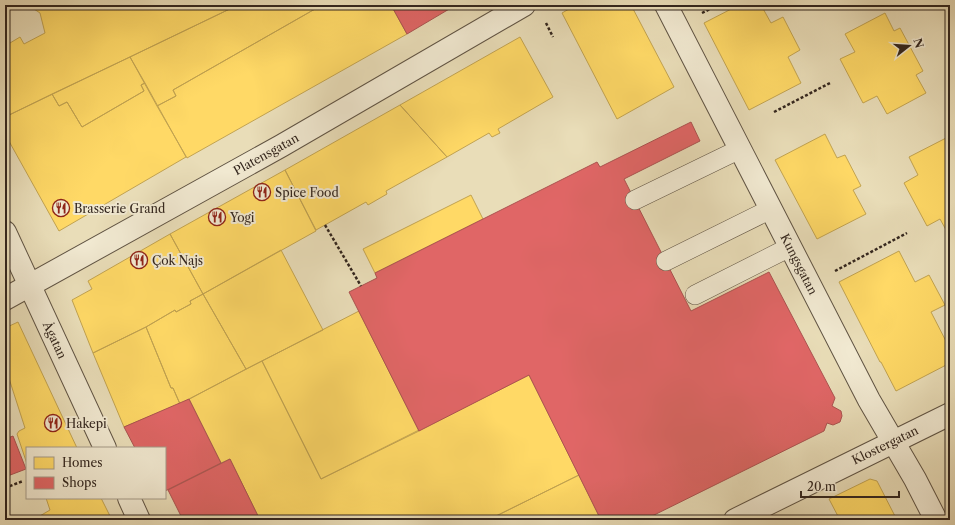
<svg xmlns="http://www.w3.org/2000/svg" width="955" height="525" viewBox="0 0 955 525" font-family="'Libre Caslon Text',serif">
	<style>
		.homes { fill: #ffd966; stroke: #c2a350 }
		.shops { fill: #e06666; stroke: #ac5350 }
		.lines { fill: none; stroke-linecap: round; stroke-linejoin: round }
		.lane-casing { stroke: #605444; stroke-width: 20 }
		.street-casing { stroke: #605444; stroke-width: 24 }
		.path { stroke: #33261e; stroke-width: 2.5; stroke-dasharray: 3 2; stroke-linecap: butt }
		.lane { stroke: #f1e9d1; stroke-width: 19 }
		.street { stroke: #f1e9d1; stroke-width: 22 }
		.labels { text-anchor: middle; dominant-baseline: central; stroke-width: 4; stroke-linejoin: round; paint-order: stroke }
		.street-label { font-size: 12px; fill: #33261e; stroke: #f1e9d1 }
		.poi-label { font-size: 12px; fill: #33261e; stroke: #f1e9d1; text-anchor: start }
	</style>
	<rect width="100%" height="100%" fill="#e9ddb8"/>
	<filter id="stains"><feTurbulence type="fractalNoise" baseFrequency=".005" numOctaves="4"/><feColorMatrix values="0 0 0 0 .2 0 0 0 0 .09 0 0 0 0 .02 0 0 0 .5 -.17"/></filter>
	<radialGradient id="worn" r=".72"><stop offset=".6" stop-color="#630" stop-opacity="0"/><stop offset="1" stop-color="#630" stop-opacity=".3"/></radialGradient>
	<path class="homes" d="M33 5H238L5 117V46L20 37 24 44 45 33 40 13 34 9Z
		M238 5H322L173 90 176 96 157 106 130 57Z
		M322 5H391L407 34 187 158 157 106 176 96 173 90Z
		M576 5H631L674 87 617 119 562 13Z
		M739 5H761L771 23 783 17 800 50 788 57 801 83 749 110 704 23Z
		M885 13 894 31 900 28 923 71 916 75 926 93 887 114 877 96 863 103 840 59 855 52 845 34Z
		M520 37 553 97 498 129 500 133 492 137 489 133 447 157 400 105Z
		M130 57 145 83 141 85 144 91 82 127 67 102 59 106 52 94Z
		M145 83 186 157 59 231 5 134V117L52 94 59 106 67 102 82 127 144 91 141 85Z
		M400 105 447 157 386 191 387 194 368 205 366 202 316 230 285 170Z
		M825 134 837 158 845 155 861 186 853 190 866 214 817 239 775 160Z
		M948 137 950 140V237L940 219 927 226 904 183 918 175 909 157Z
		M285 170 316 231 203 294 170 234Z
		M471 195 483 219 375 273 363 249Z
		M170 234 203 294 190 301 191 304 176 312 175 310 146 327 93 353 72 300 92 289 88 281Z
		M281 250 323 330 246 369 203 294Z
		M899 251 915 282 929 275 945 305 931 312 950 349V363L896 391 881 362H880L839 282Z
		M203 294 246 369 180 404 173 388H171L146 327 175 310 176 312 191 304 190 301Z
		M359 311 419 431 321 479 262 361Z
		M18 322 77 448H27V464L17 434 19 431 25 428 5 366V328Z
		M146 327 171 388H173L180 404 124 427 93 353Z
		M262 361 321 479 529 375 579 475 488 520H260L230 459 221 463 189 399Z
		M579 475 601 520H488Z
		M870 479 877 481 897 520H840L829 499Z
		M46 498H101L112 520H33L50 510Z"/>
	<path class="shops" d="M391 5H456L407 34Z
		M691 122 700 141 624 179 691 311 769 272 835 398 832 406 841 411 842 416 840 422 833 425 827 423 824 431 644 520H601L529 375 419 431 349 292 377 278 375 273 597 162 600 167Z
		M189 399 221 463 165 491V448H135L124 427Z
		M13 436 26 469 5 477V439Z
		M230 459 260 520H183L168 490Z"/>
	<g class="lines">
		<g class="lane-casing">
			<path id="lane" d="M635 200 740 149
				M666 261 771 209
				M695 295 790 247"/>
		</g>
		<g class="street-casing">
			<path id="street" d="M666 5 869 400 915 479 936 520
				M5 232 105 448
				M5 299 281 146 524 5
				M129 498 139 520
				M735 520 950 414"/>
		</g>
		<path class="path" d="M702 13 718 5
			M546 23 553 37
			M774 112 830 83
			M325 225 361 286
			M835 271 907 233
			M5 376 7 383
			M5 488 23 481"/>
		<use href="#lane" class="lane"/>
		<use href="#street" class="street"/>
	</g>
	<defs>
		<g id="restaurant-ring" transform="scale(0.9)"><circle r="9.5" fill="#f1e9d1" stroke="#8f2418" stroke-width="1.5"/><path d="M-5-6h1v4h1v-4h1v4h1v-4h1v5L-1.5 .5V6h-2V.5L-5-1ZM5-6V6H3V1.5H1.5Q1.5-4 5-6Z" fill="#8f2418"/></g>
	</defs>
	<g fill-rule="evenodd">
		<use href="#restaurant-ring" x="262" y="192"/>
		<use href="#restaurant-ring" x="61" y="208"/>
		<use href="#restaurant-ring" x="217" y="217"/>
		<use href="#restaurant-ring" x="139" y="260"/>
		<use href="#restaurant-ring" x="53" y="423"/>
	</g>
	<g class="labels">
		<g class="street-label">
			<text transform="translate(266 154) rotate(-29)">Platensgatan</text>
			<text transform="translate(799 264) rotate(63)">Kungsgatan</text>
			<text transform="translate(55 340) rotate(65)">Ågatan</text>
			<text transform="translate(885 445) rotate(-26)">Klostergatan</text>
		</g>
		<g class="poi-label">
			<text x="275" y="192">Spice Food</text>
			<text x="74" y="208">Brasserie Grand</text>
			<text x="230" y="217">Yogi</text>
			<text x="152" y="260">Çok Najs</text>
			<text x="66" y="423">Hakepi</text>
		</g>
	</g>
	<rect width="955" height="525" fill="none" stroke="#e9ddb8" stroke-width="20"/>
	<rect x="6" y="6" width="943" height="513" fill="none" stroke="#33261e" stroke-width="2"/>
	<rect x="10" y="10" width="935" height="505" fill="none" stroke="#33261e"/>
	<rect x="26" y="447" width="140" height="52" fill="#f1e9d1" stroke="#a59b89"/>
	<rect x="34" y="457" width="20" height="12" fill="#ffd966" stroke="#a59b89"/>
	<text x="62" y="467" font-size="12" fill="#33261e">Homes</text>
	<rect x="34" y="477" width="20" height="12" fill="#e06666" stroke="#a59b89"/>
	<text x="62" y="487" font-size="12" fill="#33261e">Shops</text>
	<g transform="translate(909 46) rotate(73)" stroke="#f1e9d1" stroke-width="3" paint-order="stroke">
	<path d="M0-3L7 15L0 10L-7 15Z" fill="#33261e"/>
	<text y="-6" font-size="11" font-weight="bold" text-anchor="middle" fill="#33261e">N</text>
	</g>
	<path d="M801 491v6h98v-6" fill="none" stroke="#33261e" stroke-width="2"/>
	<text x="807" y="491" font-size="12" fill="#33261e" stroke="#f1e9d1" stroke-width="3" paint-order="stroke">20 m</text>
	<rect width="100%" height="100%" filter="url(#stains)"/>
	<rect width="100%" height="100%" fill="url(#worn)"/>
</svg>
